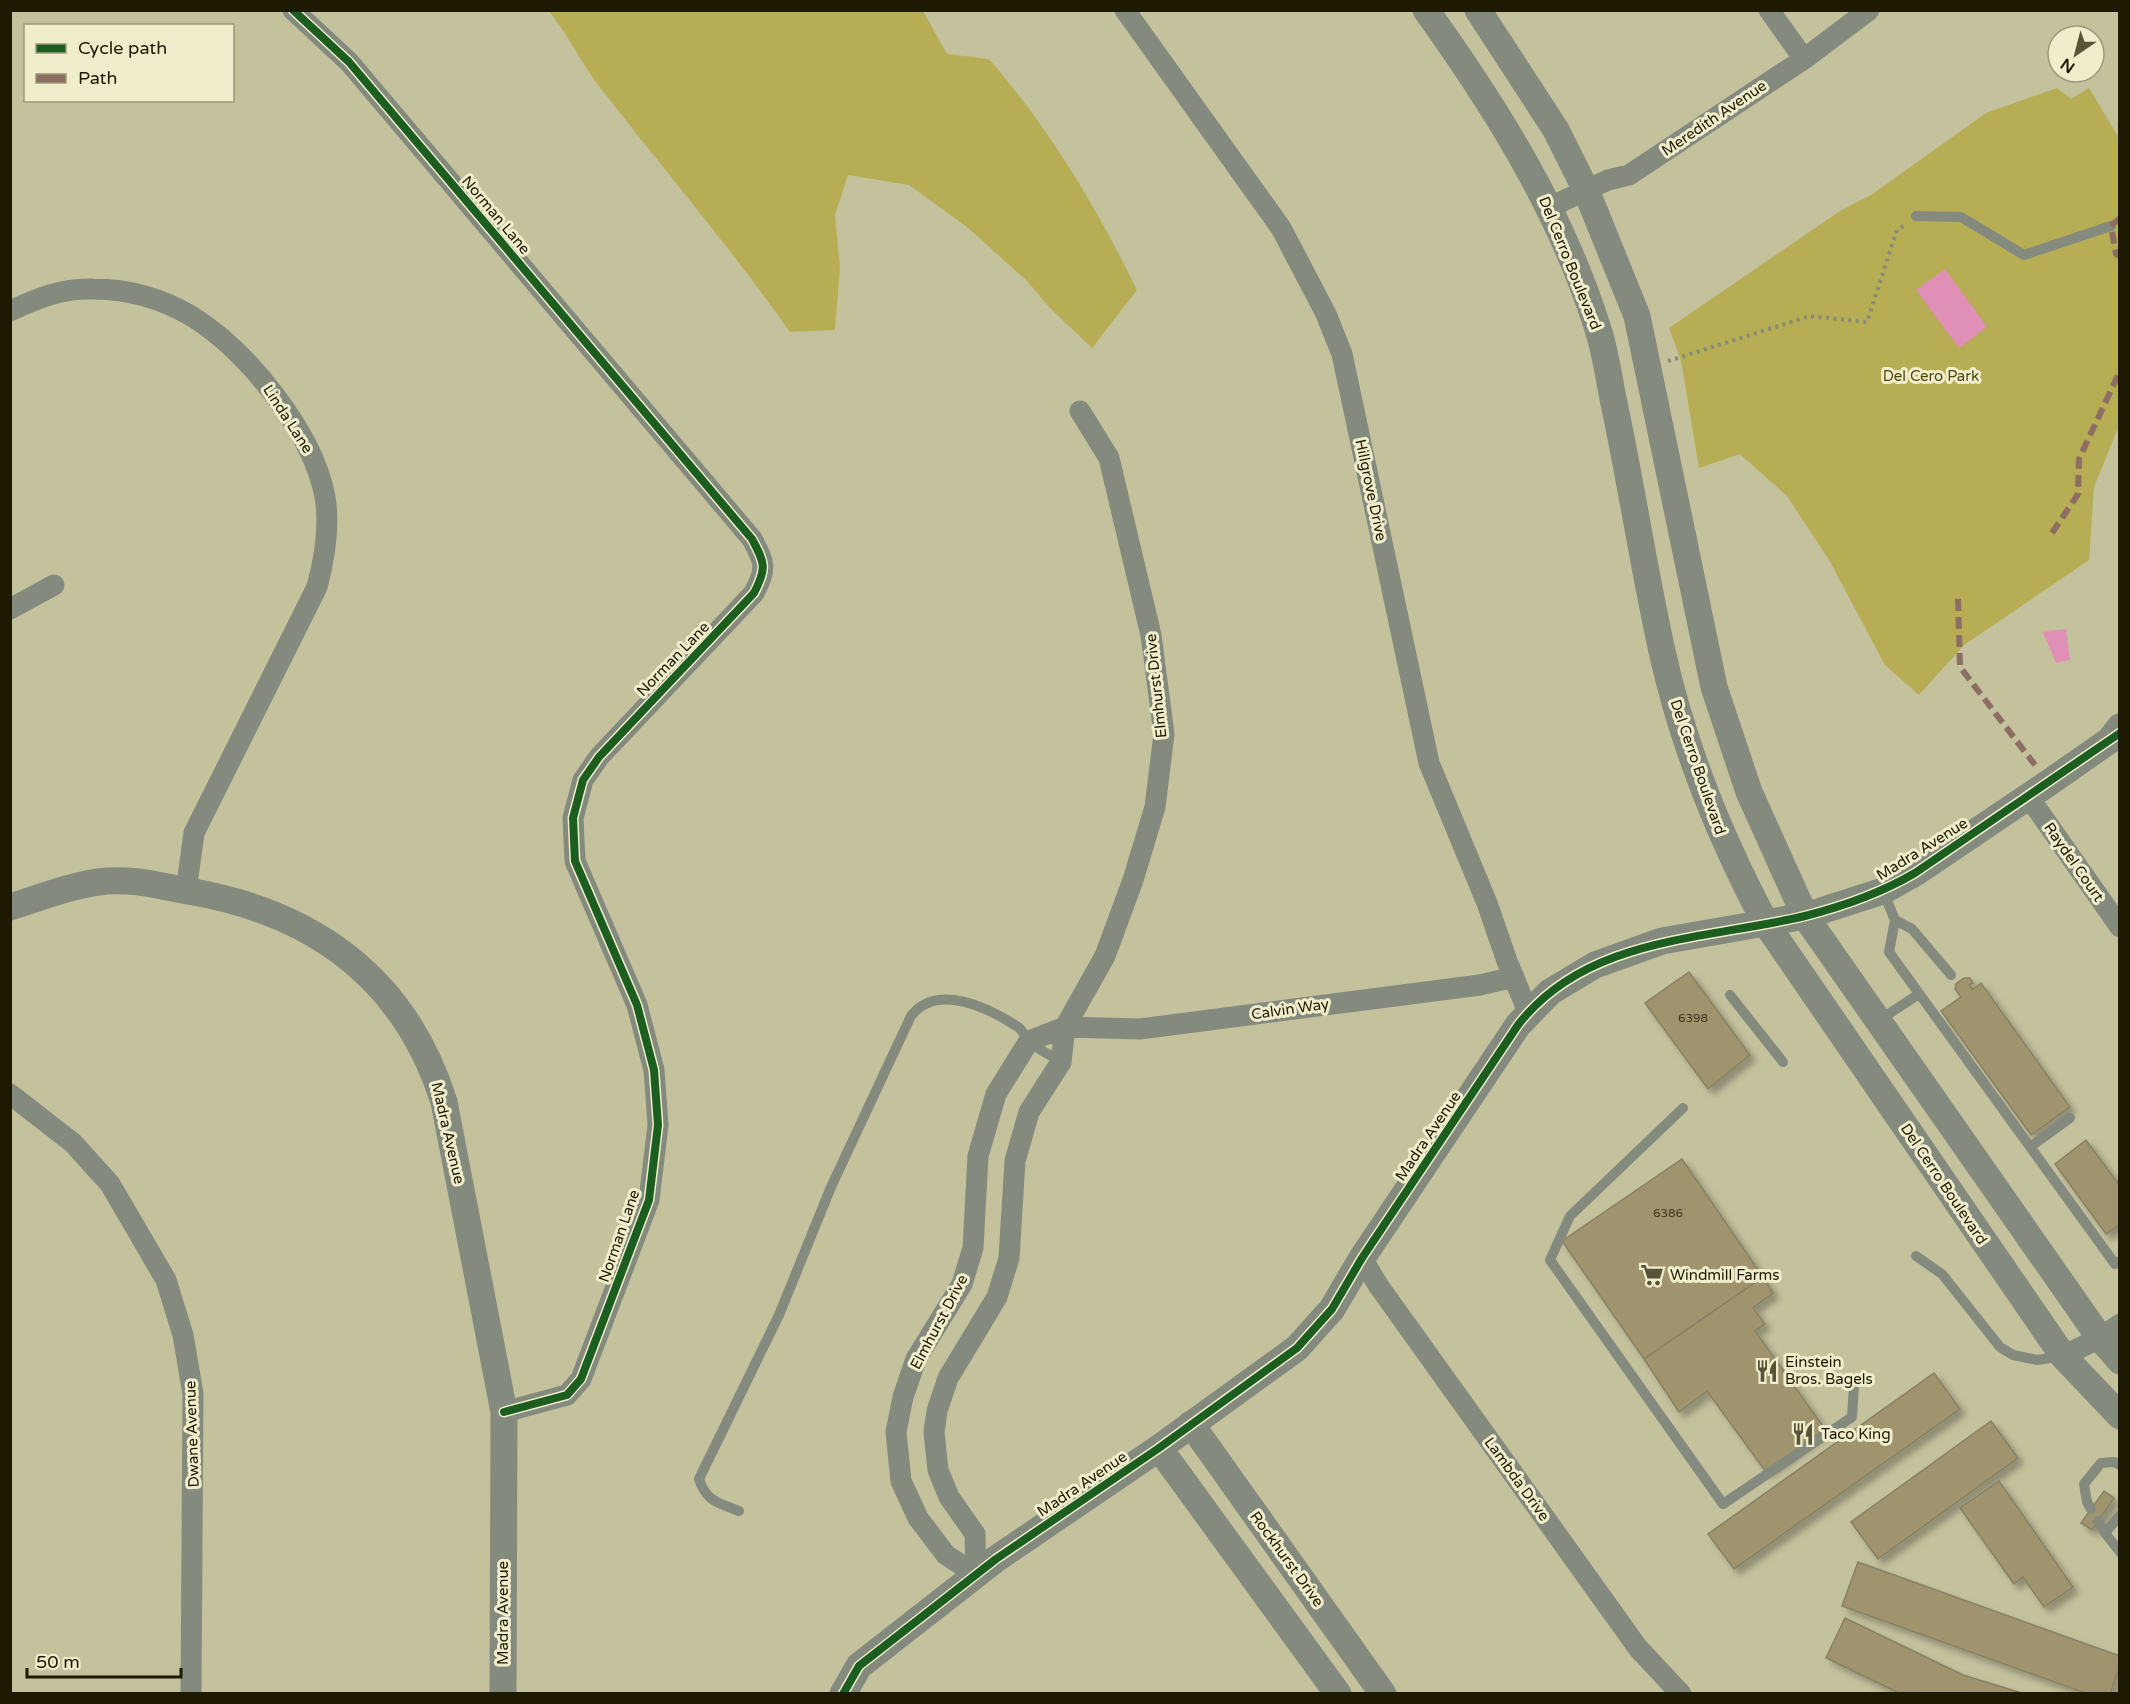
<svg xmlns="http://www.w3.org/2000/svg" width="2130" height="1704" viewBox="0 0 2130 1704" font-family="'Varela Round',sans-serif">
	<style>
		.green { fill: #b6ad54 }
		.water { fill: #e08fb7 }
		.building { fill: #9f946d; stroke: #878064; stroke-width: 1.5; filter: url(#shadow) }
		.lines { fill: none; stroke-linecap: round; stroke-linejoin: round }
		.path { stroke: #888a78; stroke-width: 4; stroke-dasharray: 3 4.5; stroke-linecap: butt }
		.service { stroke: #848a7d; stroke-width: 10 }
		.minor { stroke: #848a7d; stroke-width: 21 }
		.tertiary { stroke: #848a7d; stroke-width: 27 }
		.quiet { stroke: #8d6e63; stroke-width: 6; stroke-dasharray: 12 6; stroke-linecap: butt }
		.cycleway-casing { stroke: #f0edcd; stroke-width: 11 }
		.cycleway { stroke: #1b5e20; stroke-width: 8 }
		.labels { text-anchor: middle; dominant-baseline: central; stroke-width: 6; stroke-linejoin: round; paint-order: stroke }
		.number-label { font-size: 12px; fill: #3e381c }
		.street-label { font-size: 15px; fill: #1d1a01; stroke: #f0edcd }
		.park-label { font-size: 15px; fill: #50490c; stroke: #f0edcd }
		.poi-label { font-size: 15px; fill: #1d1a01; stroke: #f0edcd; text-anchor: start }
	</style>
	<defs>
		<filter id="shadow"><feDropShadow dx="5.5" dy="5.5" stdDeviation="3" flood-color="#0004"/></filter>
	</defs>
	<rect width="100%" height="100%" fill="#c4c19d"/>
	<path class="green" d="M549 11H923L947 54 989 59C1049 128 1097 208 1137 290L1092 348 1050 308 1027 281 967 227 909 185 848 175 835 215 840 269 835 330 790 332C731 248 665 171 602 90 582 65 569 36 549 11Z
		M2057 88 2071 99 2089 88 2119 138V426L2094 487 2089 560 1964 645 1919 695 1885 665 1829 560 1787 496 1740 454 1699 468 1681 361 1669 328 1840 211 1871 195 1986 113Z"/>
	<path class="water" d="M1945 269 1987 327 1959 348 1916 290Z
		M2066 629 2070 660 2056 663 2043 632Z"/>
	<path class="building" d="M1689 972 1750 1055 1708 1089 1645 1003Z
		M1964 978H1970L1973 983 1969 985 1972 990 1981 983 2070 1107 2031 1135 1941 1011 1961 997 1955 989 1956 984Z
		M2086 1140 2120 1186V1225L2106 1234 2055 1164Z
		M1682 1159 1763 1277 1644 1359 1562 1241Z
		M1763 1277 1773 1293 1753 1308 1765 1324 1755 1331 1825 1429 1766 1472 1707 1391 1679 1412 1644 1359Z
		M1934 1373 1960 1409 1734 1569 1708 1534Z
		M1991 1421 2018 1458 1878 1559 1851 1522Z
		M1999 1481 2073 1587 2044 1607 2023 1577 2014 1584 1960 1508Z
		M2104 1491 2114 1498 2092 1530 2081 1523Z
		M1858 1562 2120 1656V1666L2110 1694H2088L1842 1606Z
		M1845 1618 1963 1675 2025 1694H1901L1826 1658Z"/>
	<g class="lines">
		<path class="path" d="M1668 361 1810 316 1867 322 1897 230 1906 224"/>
		<path class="service" d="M1916 216 1961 217 2024 255 2111 226
			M1883 891 1895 920 1889 952 2115 1264 2120 1261
			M1895 920 1912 929 1951 975
			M1730 995 1783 1062
			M1878 1021 1919 994
			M1683 1108 1570 1216 1550 1260 1723 1504 1852 1417 1854 1386
			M2030 1147 2070 1118
			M1916 1256 1942 1274 2000 1347 2013 1355 2037 1360 2063 1356
			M2091 1509 2087 1502 2084 1484 2101 1463 2114 1462 2120 1465
			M739 1511C718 1503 706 1501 699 1479L779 1315 831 1187 911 1016C937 982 989 1008 1018 1027 1023 1030 1025 1037 1029 1041 1038 1050 1051 1055 1061 1062
			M2120 1515 2105 1533 2120 1552
			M2098 1521 2105 1533"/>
		<path class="minor" d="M293 10 349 62 752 539C765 563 767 568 754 593L599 757 583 780 573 818 575 861 637 1005 654 1070 658 1125 649 1200 581 1379 567 1395 504 1412
			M1125 10 1281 228 1326 314 1342 354 1429 763 1487 903 1507 961 1528 1012
			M1769 10 1804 59
			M1550 207 1608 180 1629 175 1804 59 1869 10
			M10 311C38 298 62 288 93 289 128 289 163 299 193 317 248 352 313 432 325 497 330 527 325 557 317 587L194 833 186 891
			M10 609 54 585
			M2028 796 2120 927
			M10 1094 73 1143 110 1184 166 1280 183 1335 193 1394 191 1694
			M1362 1258 1378 1285 1638 1648 1681 1694
			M2063 1356 2100 1338 2120 1324
			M976 1574 975 1534 949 1497 938 1470 934 1432 937 1411 948 1378 997 1297 1009 1258 1015 1161 1029 1112 1061 1062 1065 1027 1105 956 1133 880 1155 807 1164 734 1151 635 1109 458 1080 411
			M976 1574 946 1555 918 1518 901 1481 896 1432 903 1397 916 1359 962 1284 973 1248 978 1156 996 1094 1029 1041 1065 1027 1140 1029 1480 985 1514 977"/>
		<path class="tertiary" d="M1426 10C1497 109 1560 210 1597 326 1606 352 1609 381 1615 408 1632 489 1644 570 1662 651 1683 747 1719 835 1765 922L2063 1356 2120 1416
			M1478 10 1556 130 1586 190 1637 316 1714 687 1749 792 1805 916 2100 1338 2120 1361
			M10 907C42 897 74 884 107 881 139 879 158 886 188 891 313 912 405 978 444 1102L504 1412 503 1694
			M1191 1424 1383 1694
			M1159 1448 1338 1694
			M843 1694 859 1666 996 1559 1159 1448 1297 1348 1332 1309 1362 1258 1518 1025 1550 992 1595 965 1662 941 1805 916 1883 891 1915 873 2050 782 2110 740 2120 727"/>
		<path class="quiet" d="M2120 218 2111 226 2116 254 2120 256
			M2052 533 2078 494 2079 459 2120 371
			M1958 599 1960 667 2035 765"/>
		<g class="cycleway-casing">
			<path id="cycleway" d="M293 10 349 62 752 539C765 563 767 568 754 593L599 757 583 780 573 818 575 861 637 1005 654 1070 658 1125 649 1200 581 1379 567 1395 504 1412
				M843 1694 859 1666 996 1559 1159 1448 1297 1348 1332 1309 1362 1258 1518 1025C1587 936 1706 940 1805 916 1844 906 1881 893 1915 873L2120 733"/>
		</g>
		<use href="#cycleway" class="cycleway"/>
	</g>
	<defs>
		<g id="supermarket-bare" transform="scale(1.8)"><path d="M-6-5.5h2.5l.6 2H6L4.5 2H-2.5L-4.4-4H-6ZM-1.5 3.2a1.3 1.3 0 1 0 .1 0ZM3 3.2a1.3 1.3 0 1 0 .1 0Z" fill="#575438" stroke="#f0edcd" stroke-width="2.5" paint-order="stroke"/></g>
		<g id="restaurant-bare" transform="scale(1.8)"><path d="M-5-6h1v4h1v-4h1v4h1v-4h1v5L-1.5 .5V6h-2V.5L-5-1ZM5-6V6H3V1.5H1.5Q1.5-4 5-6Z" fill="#575438" stroke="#f0edcd" stroke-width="2.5" paint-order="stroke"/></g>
	</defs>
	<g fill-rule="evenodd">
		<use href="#supermarket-bare" x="1652" y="1275"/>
		<use href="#restaurant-bare" x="1767" y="1371"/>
		<use href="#restaurant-bare" x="1803" y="1434"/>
	</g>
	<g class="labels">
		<g class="number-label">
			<text x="1693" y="1018">6398</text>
			<text x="1668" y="1213">6386</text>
		</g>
		<g class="street-label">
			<text transform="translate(1714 118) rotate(-34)">Meredith Avenue</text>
			<text transform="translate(496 215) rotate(50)">Norman Lane</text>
			<text transform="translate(1570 263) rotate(68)">Del Cerro Boulevard</text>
			<text transform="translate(288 419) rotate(57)">Linda Lane</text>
			<text transform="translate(1371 490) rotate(78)">Hillgrove Drive</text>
			<text transform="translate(673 659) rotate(-46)">Norman Lane</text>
			<text transform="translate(1156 686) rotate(-96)">Elmhurst Drive</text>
			<text transform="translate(1698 767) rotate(71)">Del Cerro Boulevard</text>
			<text transform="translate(1922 849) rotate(-32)">Madra Avenue</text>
			<text transform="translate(2074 862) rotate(55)">Raydel Court</text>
			<text transform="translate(1290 1009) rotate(-8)">Calvin Way</text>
			<text transform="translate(448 1133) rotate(77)">Madra Avenue</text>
			<text transform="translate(1428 1136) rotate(-56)">Madra Avenue</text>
			<text transform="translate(1944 1184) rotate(56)">Del Cerro Boulevard</text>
			<text transform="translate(619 1236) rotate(-71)">Norman Lane</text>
			<text transform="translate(939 1322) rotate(-62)">Elmhurst Drive</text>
			<text transform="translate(192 1434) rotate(-92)">Dwane Avenue</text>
			<text transform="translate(1517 1479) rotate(54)">Lambda Drive</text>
			<text transform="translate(1082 1484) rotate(-34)">Madra Avenue</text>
			<text transform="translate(1287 1559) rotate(54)">Rockhurst Drive</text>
			<text transform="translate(503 1613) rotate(-90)">Madra Avenue</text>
		</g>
		<g class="park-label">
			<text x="1931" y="376">Del Cero Park</text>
		</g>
		<g class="poi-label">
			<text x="1670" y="1275">Windmill Farms</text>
			<text x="1785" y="1362">Einstein<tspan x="1785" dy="17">Bros. Bagels</tspan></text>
			<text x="1821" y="1434">Taco King</text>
		</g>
	</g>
	<rect width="2130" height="1704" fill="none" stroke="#1d1a01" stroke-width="24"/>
	<rect x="24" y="24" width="210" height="78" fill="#f0edcd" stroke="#9c997b" stroke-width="1.5"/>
	<rect x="36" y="44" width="30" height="9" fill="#1b5e20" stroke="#9c997b" stroke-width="1.5"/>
	<text x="78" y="54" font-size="18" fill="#1d1a01">Cycle path</text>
	<rect x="36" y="74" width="30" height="9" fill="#8d6e63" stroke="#9c997b" stroke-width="1.5"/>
	<text x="78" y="84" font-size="18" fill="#1d1a01">Path</text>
	<g transform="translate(2076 54) rotate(215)"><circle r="28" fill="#f0edcd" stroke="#9c997b" stroke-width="1.5"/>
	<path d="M0-4.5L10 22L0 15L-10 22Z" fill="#575438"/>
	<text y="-9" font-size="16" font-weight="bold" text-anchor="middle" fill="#1d1a01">N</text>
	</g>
	<path d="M27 1668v9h154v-9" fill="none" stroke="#1d1a01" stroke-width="3"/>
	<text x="36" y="1668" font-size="18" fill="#1d1a01" stroke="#f0edcd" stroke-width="4.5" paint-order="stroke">50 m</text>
</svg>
